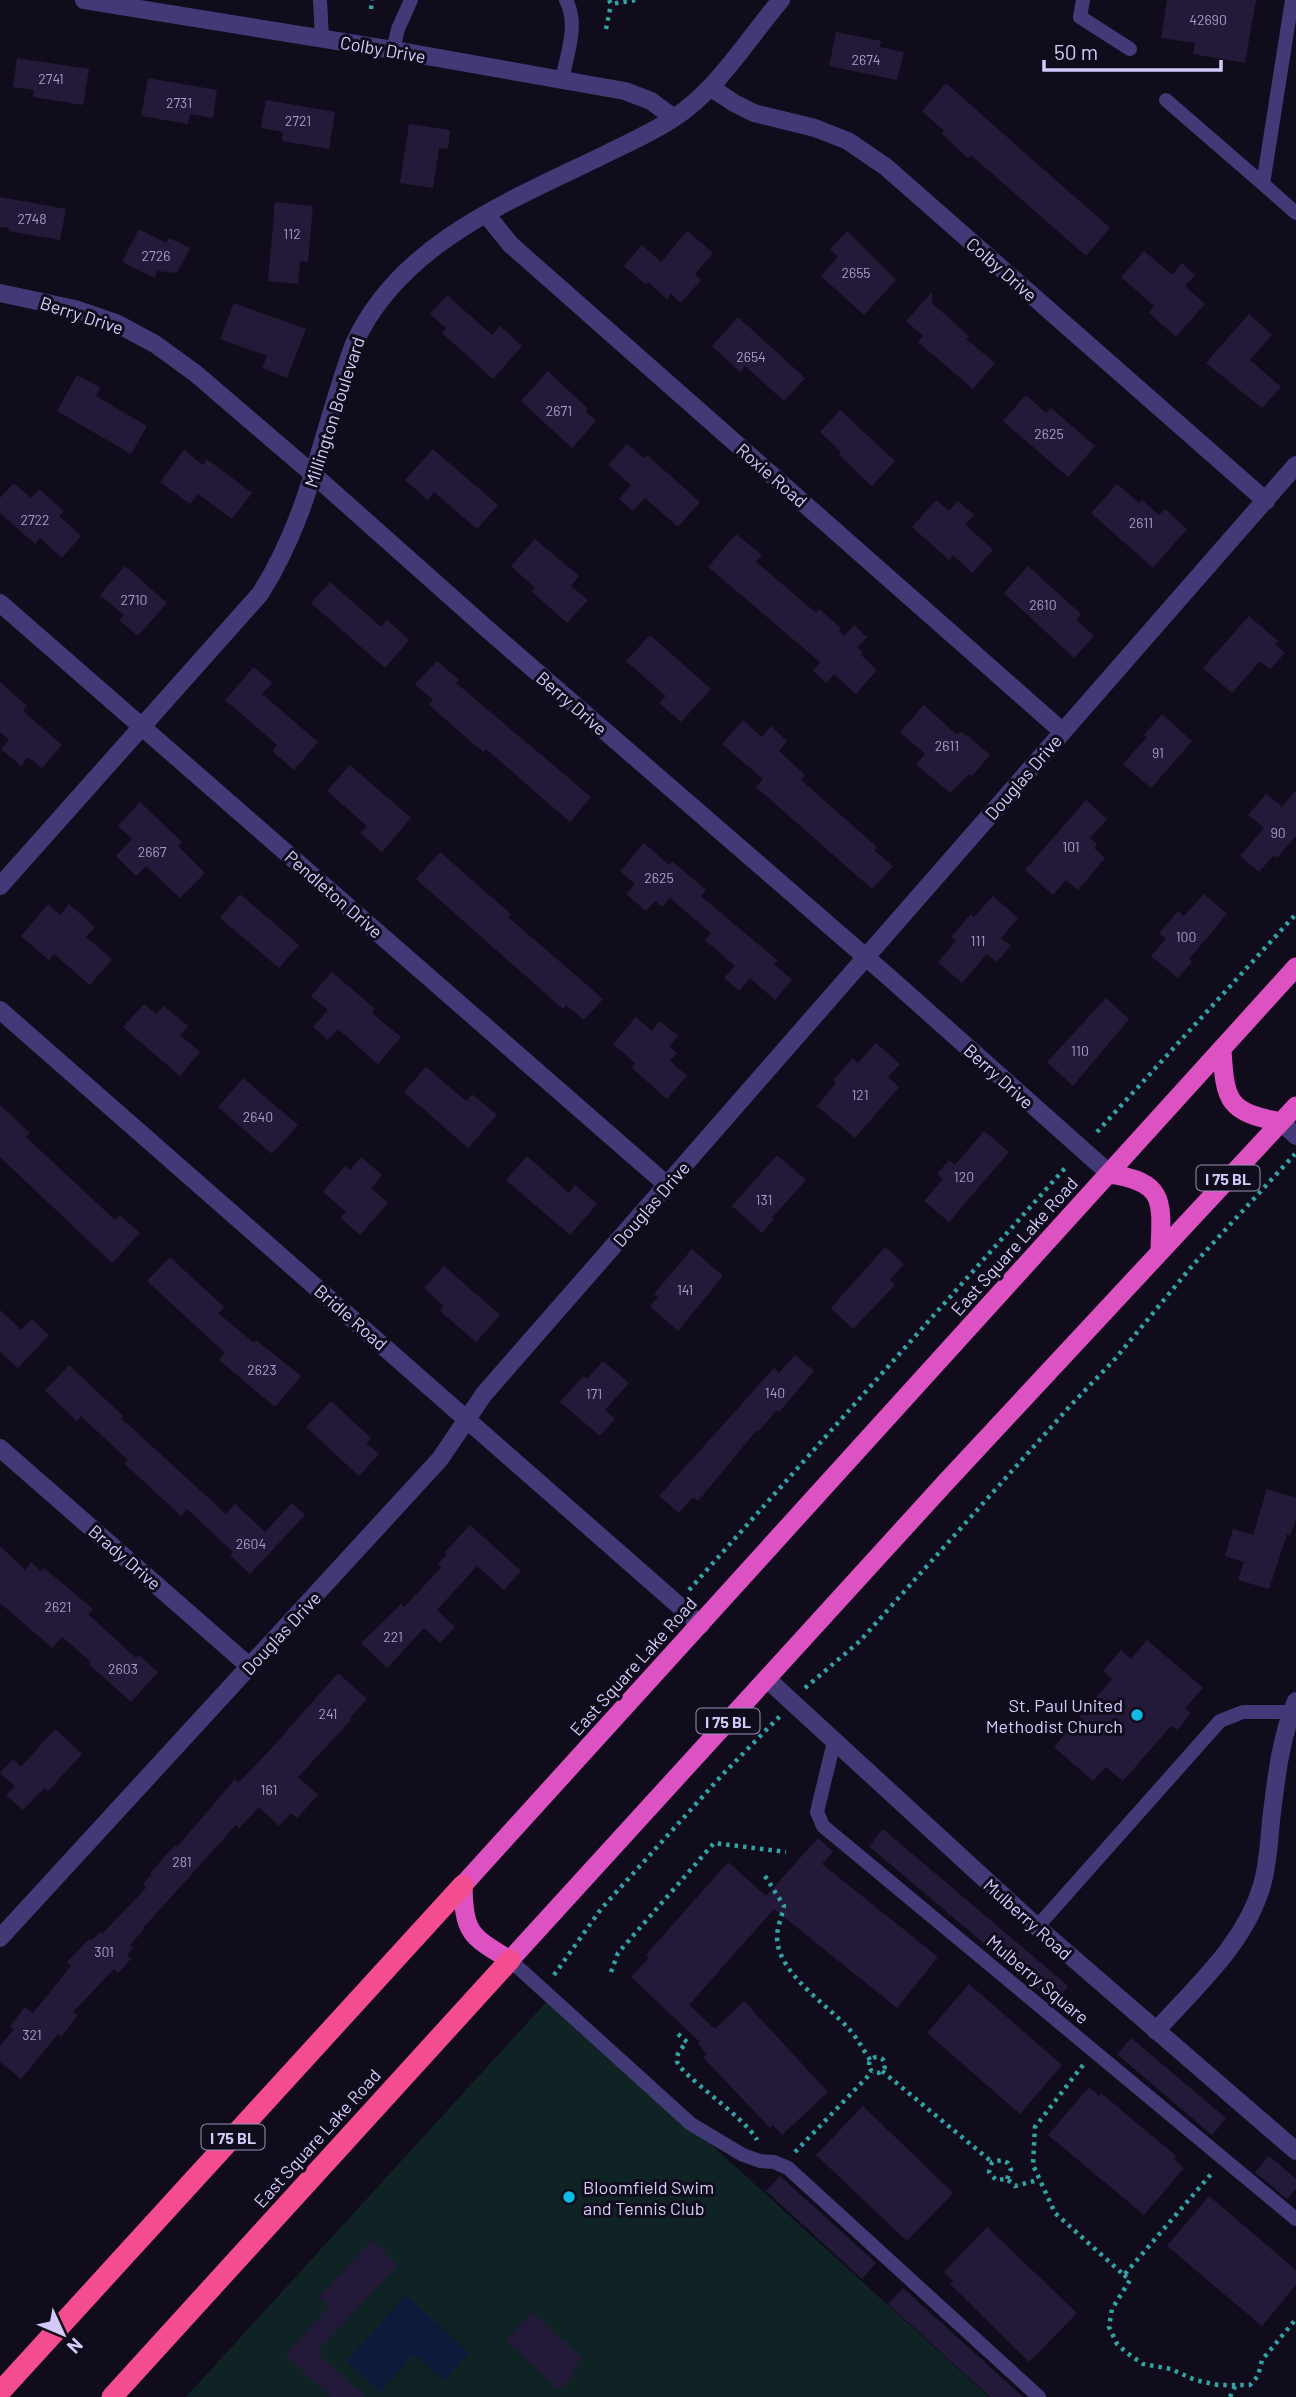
<svg xmlns="http://www.w3.org/2000/svg" width="1296" height="2397" viewBox="0 0 1296 2397" font-family="Barlow,sans-serif">
	<style>
		.green { fill: #102324 }
		.water { fill: #0d1a39 }
		.building { fill: #231a3a }
		.lines { fill: none; stroke-linecap: round; stroke-linejoin: round }
		.path { stroke: #34a2a5; stroke-width: 4.5; stroke-dasharray: 3.5 5; stroke-linecap: butt }
		.service { stroke: #413a77; stroke-width: 14 }
		.minor { stroke: #413a77; stroke-width: 18 }
		.trunk { stroke: #dc52c2; stroke-width: 19 }
		.motorway { stroke: #f34d8f; stroke-width: 21 }
		.poi-dot { fill: #0fbbe2; stroke: #100c1b; stroke-width: 2.5 }
		.labels { text-anchor: middle; dominant-baseline: central; stroke-width: 6; stroke-linejoin: round; paint-order: stroke }
		.number-label { font-size: 14px; fill: #a79ecb }
		.shield { fill: #100c1b; stroke: #9891b8; stroke-width: 2 }
		.shield-label { font-size: 16px; font-weight: bold; fill: #d3cafb }
		.street-label { font-size: 18px; fill: #d3cafb; stroke: #100c1b }
		.poi-label { font-size: 18px; fill: #d3cafb; stroke: #100c1b; text-anchor: end }
	</style>
	<rect width="100%" height="100%" fill="#100c1b"/>
	<path class="green" d="M550 1998 989 2397H186Z"/>
	<path class="water" d="M406 2295 469 2353 444 2381 414 2354 380 2392 346 2361Z"/>
	<path class="building" d="M1167 0H1256L1245 63 1193 54 1195 43 1161 38Z
		M836 32 881 41 880 47 904 52 897 80 829 66Z
		M17 58 89 69 83 105 33 97 34 90 13 87Z
		M148 78 217 90 213 118 190 114 188 124 141 116Z
		M946 83 1110 228 1086 256 971 155 968 158 942 134 944 131 922 111Z
		M266 100 335 112 329 149 282 141 283 132 261 128Z
		M409 124 450 130 448 149 439 148 433 188 400 183Z
		M0 197 66 209 60 240 9 231V228L0 227Z
		M275 202 313 206 308 262 300 261 298 284 268 281Z
		M139 229 166 243 169 238 190 248 177 273 157 271 155 278 122 262Z
		M687 231 713 253 695 274 701 280 681 303 671 294 667 299 648 282 646 285 624 266 642 245 661 262Z
		M847 231 896 280 864 315 821 276 838 257 830 249Z
		M1144 251 1172 275 1182 263 1195 275 1185 286 1205 304 1176 337 1149 313 1154 306 1121 277Z
		M932 292V303L969 336 966 339 995 363 973 389 918 342 923 336 906 321Z
		M447 295 492 335 500 326 522 346 493 379 442 333 446 328 430 314Z
		M234 303 306 329 287 378 262 368 267 356 220 339Z
		M1249 314 1272 335 1250 360 1281 387 1262 408 1206 363Z
		M738 317 805 378 784 401 745 366 740 372 712 346Z
		M548 371 588 409 586 412 596 421 572 448 521 401Z
		M77 375 101 388 96 396 147 426 131 454 57 411Z
		M1026 395 1046 413 1051 408 1095 446 1068 477 1003 421Z
		M840 410 895 461 872 486 839 455 841 452 820 432Z
		M627 444 644 458 647 455 700 502 678 527 645 498 633 511 619 499 631 485 608 465Z
		M433 449 498 505 477 529 434 492 428 500 405 480Z
		M184 450 203 465 207 459 252 493 232 519 198 494 190 504 160 482Z
		M14 483 31 498 39 489 64 511 59 516 81 536 62 558 40 538 35 544 0 513V498Z
		M1117 484 1139 503 1142 500 1159 515 1165 509 1187 529 1153 568 1091 513Z
		M936 500 949 511 958 501 974 515 965 524 993 550 972 573 953 555 949 560 912 527Z
		M736 534 762 555 756 562 816 613 819 609 841 628 839 631 844 636 854 625 867 637 857 648 863 652 861 655 877 670 856 694 834 674 826 683 813 671 820 662 708 567Z
		M535 539 579 576 571 586 588 600 567 623 531 591 535 588 511 566Z
		M125 566 167 603 138 636 119 620 124 615 100 595Z
		M1028 566 1081 614 1076 620 1094 636 1074 658 1004 593Z
		M330 582 381 627 387 620 409 640 385 668 311 603Z
		M1249 616 1278 641 1275 644 1285 653 1270 669 1260 661 1232 693 1203 668Z
		M650 635 711 689 681 722 659 703 666 696 626 661Z
		M437 661 459 680 456 683 591 797 570 822 486 749 483 752 429 705 433 700 415 684Z
		M254 667 272 683 262 694 318 742 294 770 272 751 277 745 225 700Z
		M0 682 27 706 23 711 62 745 42 768 28 757 21 766 1 749 9 740 0 732Z
		M924 705 957 735 961 732 966 736 967 735 990 755 972 776 969 774 950 793 916 764 925 754 900 732Z
		M1162 714 1192 741 1151 788 1123 764 1147 737 1144 735Z
		M743 720 762 737 771 726 787 741 779 751 805 775 801 780 877 847 874 850 893 866 872 889 756 787 763 779 722 744Z
		M350 765 411 818 382 852 360 833 367 826 327 791Z
		M1296 790V836L1277 858 1274 855 1259 872 1240 856 1264 828 1248 815 1266 794 1282 807Z
		M1086 800 1107 819 1090 838 1097 844 1094 848 1105 858 1078 890 1066 880 1053 895 1025 870Z
		M140 802 182 842 178 846 205 873 180 898 146 866 136 876 116 856 132 839 118 826Z
		M644 843 669 865 672 861 706 890 701 896 778 961 774 964 792 980 775 1000 750 978 739 991 724 978 735 966 705 940 711 933 670 898 662 907 655 901 646 911 626 894 635 884 620 871Z
		M440 852 511 914 508 917 603 999 584 1020 566 1005 563 1009 416 879Z
		M240 894 299 945 279 968 220 918Z
		M1204 894 1227 914 1189 959 1192 962 1178 978 1151 956 1166 939 1159 933 1178 911 1184 916Z
		M993 896 1018 918 1001 938 1011 946 997 962 987 954 962 983 938 962 956 941 951 937 971 914 974 917Z
		M48 904 60 915 69 904 95 927 86 937 112 959 90 985 54 954 49 960 21 936Z
		M332 972 375 1009 372 1013 401 1037 378 1064 338 1029 328 1040 313 1027 328 1010 311 996Z
		M1106 998 1129 1019 1073 1086 1047 1062Z
		M144 1004 156 1014 164 1006 188 1026 180 1035 200 1052 180 1076 123 1027Z
		M636 1017 652 1031 660 1021 678 1036 669 1046 677 1053 670 1061 687 1076 667 1099 632 1068 635 1063 613 1044Z
		M876 1043 900 1064 888 1077 899 1087 855 1138 817 1106 836 1083 833 1080 853 1058 858 1063Z
		M426 1067 466 1101 472 1094 497 1115 468 1148 404 1092Z
		M243 1078 298 1125 272 1154 218 1107Z
		M0 1105 30 1133 26 1137 115 1220 120 1215 140 1233 112 1263 0 1157Z
		M984 1131 1009 1152 949 1222 924 1201 943 1179 937 1174 949 1160 955 1165Z
		M777 1155 806 1180 772 1218 774 1219 762 1233 732 1206Z
		M527 1156 569 1193 575 1185 597 1204 570 1235 506 1180Z
		M361 1157 382 1175 371 1188 388 1203 360 1235 341 1218 346 1212 323 1192 345 1166 350 1170Z
		M885 1247 904 1264 890 1280 895 1285 853 1329 831 1308Z
		M692 1249 723 1276 678 1331 650 1306 658 1297 654 1294Z
		M170 1257 224 1307 218 1313 254 1343 256 1340 301 1376 275 1407 219 1360 225 1353 147 1281Z
		M444 1266 500 1315 476 1342 440 1311 444 1306 424 1288Z
		M0 1310 21 1330 32 1319 49 1335 18 1368 0 1352Z
		M795 1355 814 1371 779 1412 777 1410 758 1432 757 1430 698 1501 693 1497 679 1513 659 1496 774 1368 779 1373Z
		M603 1361 629 1383 605 1410 615 1419 600 1436 560 1402 583 1376 587 1379Z
		M69 1365 123 1416 121 1418 226 1514 235 1504 265 1532 292 1503 305 1515 250 1574 230 1555 233 1552 187 1509 181 1516 125 1464 128 1460 81 1416 77 1421 45 1391Z
		M331 1401 371 1438 366 1443 379 1454 359 1476 306 1427Z
		M1267 1489 1296 1498V1518L1290 1536 1287 1534 1269 1589 1238 1580 1244 1562 1225 1556 1233 1529 1253 1535Z
		M470 1525 521 1571 504 1590 477 1566 437 1610 455 1627 440 1643 424 1628 387 1668 361 1643 401 1604 404 1607 441 1568 438 1564 447 1554 445 1552Z
		M0 1546 25 1570 31 1562 42 1572 44 1568 93 1609 88 1614 136 1658 139 1655 158 1672 131 1702 89 1664 91 1662 62 1637 52 1648 0 1603Z
		M1147 1640 1203 1688 1185 1708 1191 1713 1177 1730 1171 1726 1123 1781 1106 1767 1093 1781 1054 1747 1112 1679 1103 1671 1121 1650 1131 1659Z
		M338 1673 367 1699 350 1718 351 1720 298 1777 318 1795 297 1818 291 1813 279 1826 259 1807 239 1828 236 1825 143 1928 144 1929 130 1945 134 1947 127 1955 131 1959 118 1973 114 1969 73 2012 78 2015 61 2037 58 2034 21 2079 0 2062V2046L14 2029 10 2026 25 2007 33 2013 71 1966 67 1962 89 1939 91 1941 100 1932 102 1934 146 1888 143 1884 152 1874 150 1873 175 1845 177 1847 235 1779 238 1783 270 1750Z
		M55 1729 82 1754 48 1791 44 1788 23 1810 6 1795 15 1786 0 1773 13 1759 21 1767Z
		M883 1829 1068 1986 1054 2003 869 1846Z
		M818 1838 833 1852 822 1864 938 1957 897 2008 774 1909 689 2005 715 2029 744 2001 828 2092 782 2135 773 2125 770 2128 703 2057 707 2054 698 2044 700 2042 631 1977 649 1958 646 1955 728 1862 766 1896Z
		M969 1984 1062 2065 1020 2114 927 2033Z
		M1131 2038 1226 2118 1212 2135 1117 2054Z
		M1089 2087 1099 2096 1101 2093 1176 2156 1174 2159 1184 2168 1144 2215 1048 2135Z
		M863 2106 953 2193 907 2241 816 2155Z
		M1269 2156 1296 2179V2189L1287 2199 1255 2172Z
		M780 2176 876 2263 862 2279 766 2191Z
		M1209 2196 1296 2270V2285L1262 2326 1167 2246Z
		M987 2227 1077 2313 1029 2362 950 2284 953 2281 944 2272Z
		M372 2240 398 2265 316 2352 365 2397H331L285 2355 329 2307 319 2297Z
		M903 2288 1023 2397H990L888 2304Z
		M532 2312 582 2358 572 2370 576 2373 559 2390 506 2341Z"/>
	<g class="lines">
		<path class="path" d="M609 0 611 4 636 0
			M371 9 372 0
			M606 29 611 4
			M1097 1132 1296 914
			M689 1590 1065 1168
			M805 1688 860 1641 1070 1406 1115 1359 1192 1266 1295 1154
			M765 1876 784 1906C782 1916 777 1928 777 1937 777 1973 828 2005 849 2029 857 2038 863 2049 870 2060
			M611 1972 618 1953 714 1843 786 1852
			M554 1975 601 1909 724 1773 780 1716
			M678 2034 687 2042C682 2048 676 2053 677 2061 679 2074 745 2117 757 2140
			M869 2065a8 8 0 1 1 16 0a8 8 0 1 1-16 0Z
			M1083 2065 1035 2127 1033 2165 1055 2213 1124 2275 1212 2173
			M882 2071 992 2162
			M795 2152 872 2072
			M1007 2179 1011 2169 1008 2163 1002 2160 992 2162 989 2172 996 2180 1007 2179 1015 2186 1038 2180
			M1124 2275 1130 2280 1112 2309 1109 2327 1117 2344 1127 2353 1143 2364 1171 2369 1195 2380 1218 2385H1250L1258 2376 1262 2360 1296 2319
			M1230 2397 1235 2386"/>
		<path class="service" d="M320 0 322 38
			M1083 0 1080 17 1130 49
			M1292 0 1263 184 1296 213
			M393 50 398 29 411 0
			M562 80C567 54 579 24 566 0
			M1166 100 1263 184
			M834 1742 817 1812 823 1826 1296 2219
			M1037 1927 1220 1721 1243 1712H1291
			M510 1960 691 2124 743 2155 760 2161 774 2162 788 2168 1039 2397"/>
		<path class="minor" d="M84 0 393 50 625 91 651 101 674 118
			M710 87 734 103 754 113 815 128 848 141 886 167 1266 501
			M486 214 511 245 1063 732
			M0 293 75 309 116 323 155 344 195 373 314 475 486 628 891 979 1110 1174
			M0 603 667 1185
			M0 886 260 594C311 514 322 429 354 344 400 242 514 199 608 153 630 142 653 132 674 118 718 89 747 40 781 0
			M0 1010 701 1625
			M1281 1122 1296 1136
			M0 1448 249 1666
			M767 1679 1037 1927 1296 2151
			M0 1938 440 1459 484 1394 1296 465
			M1156 2031C1196 1986 1245 1944 1262 1885 1268 1864 1269 1842 1271 1821 1276 1780 1280 1739 1296 1701"/>
		<path class="trunk" d="M1296 967 463 1885C464 1933 470 1936 510 1960L946 1482 1296 1106
			M1222 1050C1225 1102 1228 1112 1281 1122
			M1110 1174C1165 1182 1162 1201 1160 1249"/>
		<path class="motorway" d="M0 2392 463 1885
			M112 2397 510 1960"/>
	</g>
	<g class="poi-dot">
		<circle cx="1137" cy="1715" r="7"/>
		<circle cx="569" cy="2197" r="7"/>
	</g>
	<g class="labels">
		<g class="number-label">
			<text x="1208" y="19">42690</text>
			<text x="866" y="59">2674</text>
			<text x="51" y="78">2741</text>
			<text x="179" y="102">2731</text>
			<text x="298" y="120">2721</text>
			<text x="32" y="218">2748</text>
			<text x="292" y="233">112</text>
			<text x="156" y="255">2726</text>
			<text x="856" y="272">2655</text>
			<text x="751" y="356">2654</text>
			<text x="559" y="410">2671</text>
			<text x="1049" y="433">2625</text>
			<text x="35" y="519">2722</text>
			<text x="1141" y="522">2611</text>
			<text x="134" y="599">2710</text>
			<text x="1043" y="604">2610</text>
			<text x="947" y="745">2611</text>
			<text x="1158" y="752">91</text>
			<text x="1278" y="832">90</text>
			<text x="1071" y="846">101</text>
			<text x="152" y="851">2667</text>
			<text x="659" y="877">2625</text>
			<text x="1186" y="936">100</text>
			<text x="978" y="940">111</text>
			<text x="1080" y="1050">110</text>
			<text x="860" y="1094">121</text>
			<text x="258" y="1116">2640</text>
			<text x="964" y="1176">120</text>
			<text x="764" y="1199">131</text>
			<text x="685" y="1289">141</text>
			<text x="262" y="1369">2623</text>
			<text x="775" y="1392">140</text>
			<text x="594" y="1393">171</text>
			<text x="251" y="1543">2604</text>
			<text x="58" y="1606">2621</text>
			<text x="393" y="1636">221</text>
			<text x="123" y="1668">2603</text>
			<text x="328" y="1713">241</text>
			<text x="269" y="1789">161</text>
			<text x="182" y="1861">281</text>
			<text x="104" y="1951">301</text>
			<text x="32" y="2034">321</text>
		</g>
		<g class="shield">
			<rect x="1196.5" y="1165.5" width="63" height="25" rx="5"/>
			<rect x="696.5" y="1708.5" width="63" height="25" rx="5"/>
			<rect x="201.5" y="2124.5" width="63" height="25" rx="5"/>
		</g>
		<g class="shield-label">
			<text x="1228" y="1178">I 75 BL</text>
			<text x="728" y="1721">I 75 BL</text>
			<text x="233" y="2137">I 75 BL</text>
		</g>
		<g class="street-label">
			<text transform="translate(383 49) rotate(10)">Colby Drive</text>
			<text transform="translate(1002 269) rotate(41)">Colby Drive</text>
			<text transform="translate(82 315) rotate(18)">Berry Drive</text>
			<text transform="translate(334 412) rotate(-72)">Millington Boulevard</text>
			<text transform="translate(772 475) rotate(41)">Roxie Road</text>
			<text transform="translate(572 703) rotate(41)">Berry Drive</text>
			<text transform="translate(1023 777) rotate(-49)">Douglas Drive</text>
			<text transform="translate(334 894) rotate(41)">Pendleton Drive</text>
			<text transform="translate(999 1076) rotate(42)">Berry Drive</text>
			<text transform="translate(651 1204) rotate(-49)">Douglas Drive</text>
			<text transform="translate(1014 1246) rotate(-48)">East Square Lake Road</text>
			<text transform="translate(351 1317) rotate(41)">Bridle Road</text>
			<text transform="translate(125 1557) rotate(41)">Brady Drive</text>
			<text transform="translate(281 1633) rotate(-47)">Douglas Drive</text>
			<text transform="translate(633 1666) rotate(-48)">East Square Lake Road</text>
			<text transform="translate(1028 1919) rotate(42)">Mulberry Road</text>
			<text transform="translate(1038 1979) rotate(40)">Mulberry Square</text>
			<text transform="translate(317 2138) rotate(-48)">East Square Lake Road</text>
		</g>
		<g class="poi-label">
			<text x="1123" y="1705">St. Paul United<tspan x="1123" dy="21">Methodist Church</tspan></text>
			<text x="583" y="2187" text-anchor="start">Bloomfield Swim<tspan x="583" dy="21">and Tennis Club</tspan></text>
		</g>
	</g>
	<g transform="translate(63 2334) rotate(134)" stroke="#100c1b" stroke-width="5" paint-order="stroke">
	<path d="M0-5L12 26L0 18L-12 26Z" fill="#d3cafb"/>
	<text y="-10" font-size="19" font-weight="bold" text-anchor="middle" fill="#d3cafb">N</text>
	</g>
	<path d="M1044 60v10h177v-10" fill="none" stroke="#d3cafb" stroke-width="3.5"/>
	<text x="1054" y="60" font-size="21" fill="#d3cafb" stroke="#100c1b" stroke-width="5" paint-order="stroke">50 m</text>
</svg>
